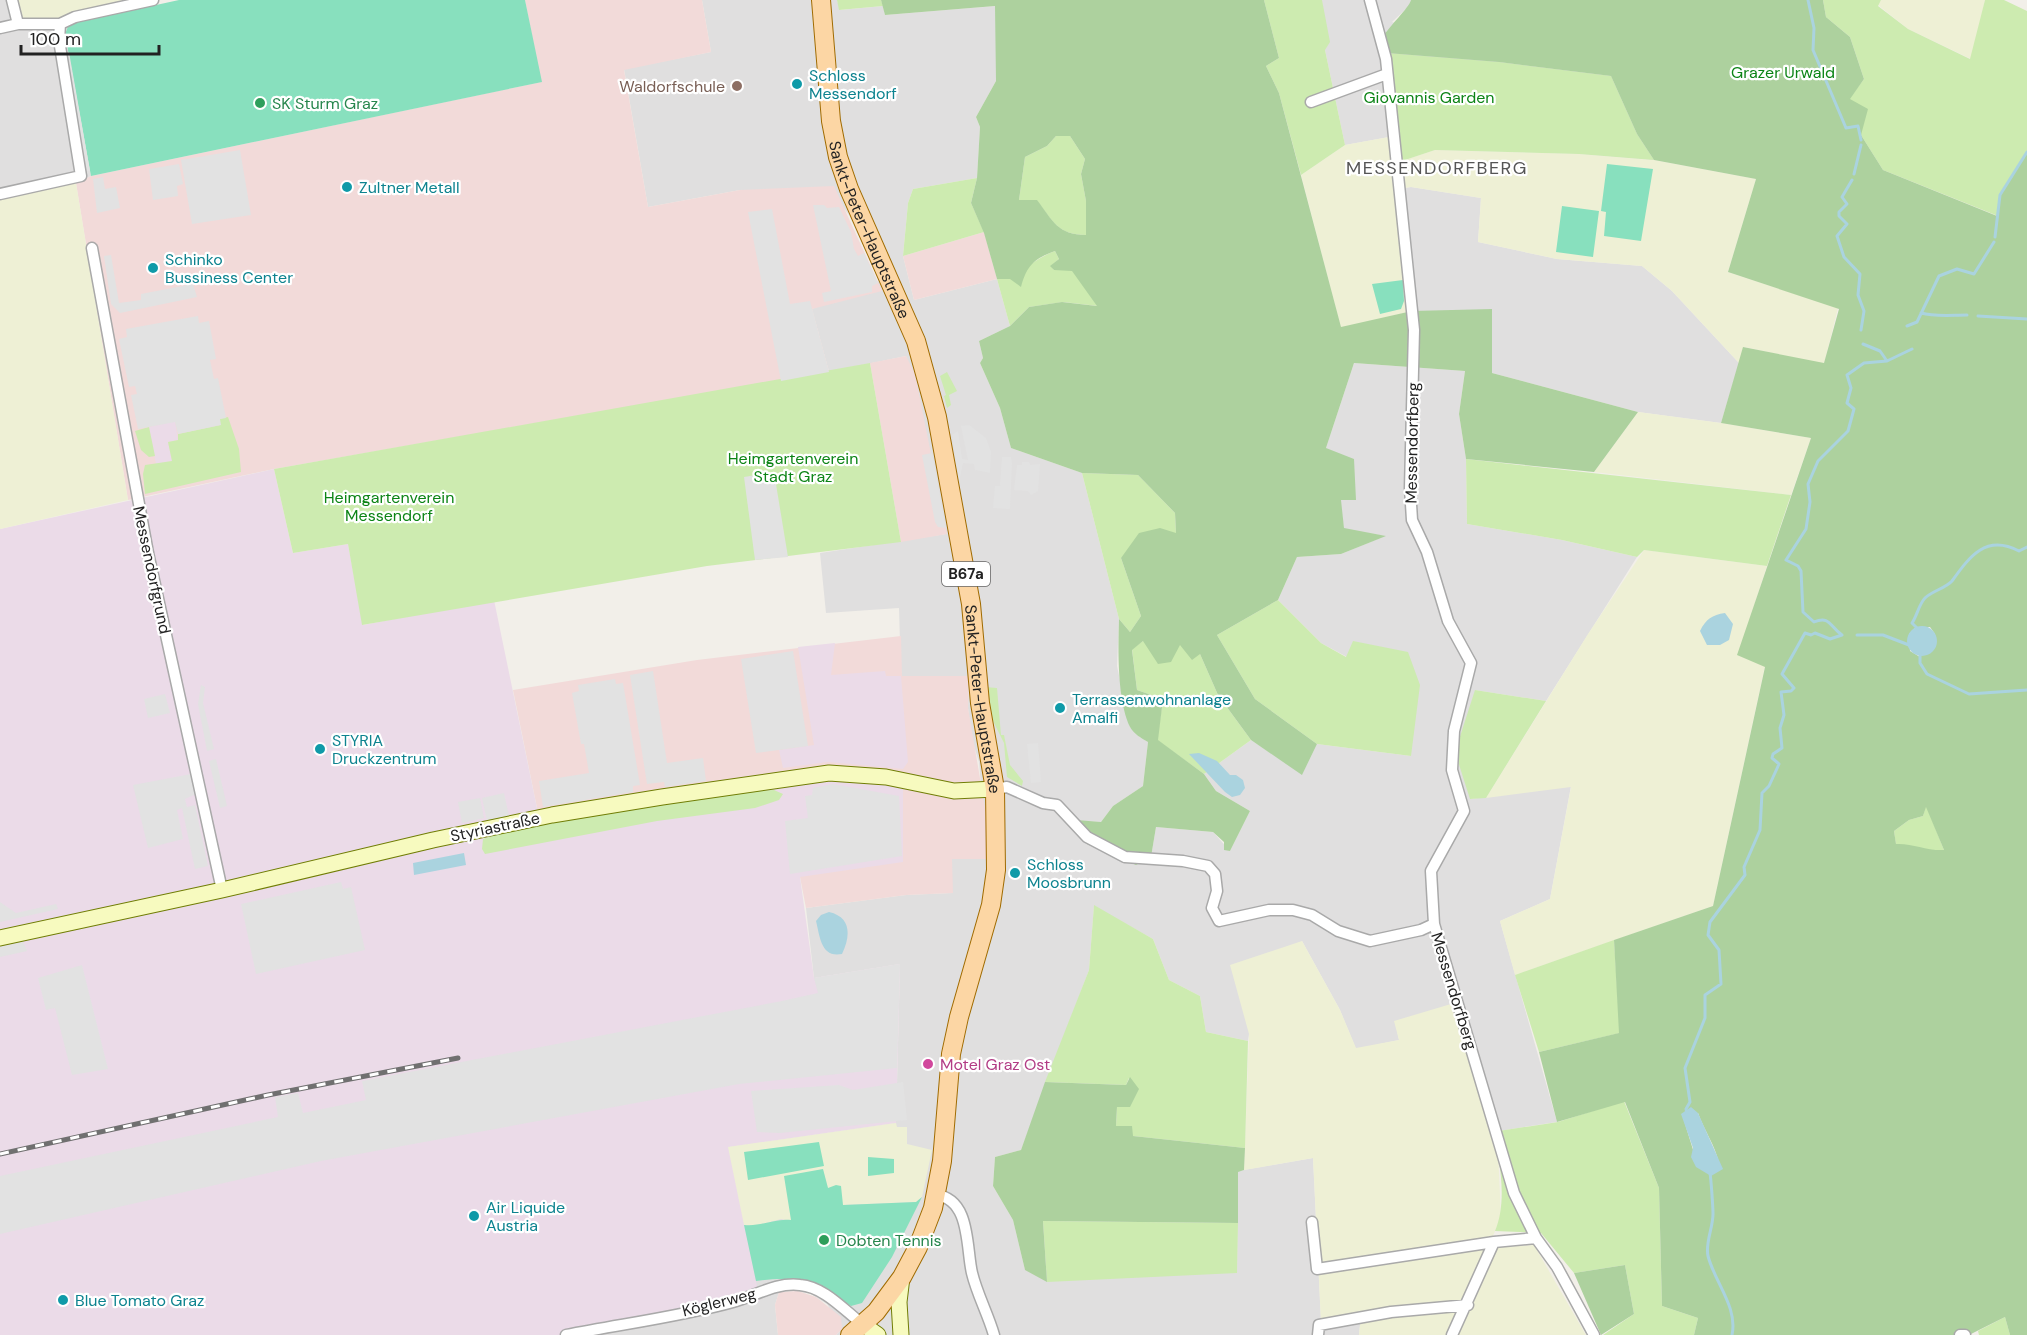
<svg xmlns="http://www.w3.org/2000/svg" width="2027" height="1335" viewBox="0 0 2027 1335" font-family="'DM Sans',sans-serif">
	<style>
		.residential { fill: #e0dfdf }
		.commercial { fill: #f2dad9 }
		.industrial { fill: #ebdbe8 }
		.farmland { fill: #eef0d5 }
		.grass { fill: #cdebb0 }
		.forest { fill: #add19e; fill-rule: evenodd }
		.pitch { fill: #88e0be }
		.parking { fill: #e2e2e2 }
		.water { fill: #aad3df }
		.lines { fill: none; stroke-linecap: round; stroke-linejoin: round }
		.stream { stroke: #aad3df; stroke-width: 3 }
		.street-casing { stroke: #a9a9a9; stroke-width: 13 }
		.secondary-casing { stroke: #707d05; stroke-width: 17 }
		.primary-casing { stroke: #a06b00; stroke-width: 20 }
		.street { stroke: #fff; stroke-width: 10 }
		.secondary { stroke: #f7fabf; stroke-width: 15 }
		.primary { stroke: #fcd6a4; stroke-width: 18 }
		.rail-casing { stroke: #707070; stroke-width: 5 }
		.rail { stroke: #fff; stroke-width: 3; stroke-dasharray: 9; stroke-linecap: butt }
		.culture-dot { fill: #0f9aa8; stroke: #fff; stroke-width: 2 }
		.education-dot { fill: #8d6e63; stroke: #fff; stroke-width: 2 }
		.leisure-dot { fill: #2e9e5b; stroke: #fff; stroke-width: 2 }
		.hotel-dot { fill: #d1479c; stroke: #fff; stroke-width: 2 }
		.labels { text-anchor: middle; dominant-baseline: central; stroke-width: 4.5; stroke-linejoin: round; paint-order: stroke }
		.shield { fill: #fff; stroke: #646464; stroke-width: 1.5 }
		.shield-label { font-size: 15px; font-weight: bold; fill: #222 }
		.park-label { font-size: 16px; fill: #0c8416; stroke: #fff }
		.culture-label { font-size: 16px; fill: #0d838f; stroke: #fff; text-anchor: start }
		.education-label { font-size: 16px; fill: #785e54; stroke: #fff; text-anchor: end }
		.leisure-label { font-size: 16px; fill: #27864d; stroke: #fff; text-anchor: start }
		.street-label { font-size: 16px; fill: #222; stroke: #fff }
		.hotel-label { font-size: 16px; fill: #b23c85; stroke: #fff; text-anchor: start }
		.neighbourhood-label { font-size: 18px; letter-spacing: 1.5px; fill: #555; stroke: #fff }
	</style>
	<rect width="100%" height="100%" fill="#f2efe9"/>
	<path class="residential" d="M0 0H17L67 17 69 24 65 34 91 176 76 183 0 199Z
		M702 0H837L840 10 883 6 885 15 996 6V81L976 117 980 127 977 178 913 189 908 203 903 256 914 300 997 279 1010 326 979 341 983 358 980 363 1000 408 1011 448 1082 473 1119 619 1117 666 1130 727 1137 735 1148 742 1143 786 1113 806 1101 822 1065 820 1151 857 1156 827 1213 832 1230 851 1250 811 1216 791 1204 774 1251 740 1302 774 1317 744 1411 756 1347 657 1321 643 1278 600 1297 557 1341 554 1385 536 1344 529 1340 500H1356L1326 448 1354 363 1465 371 1459 414 1466 459 1467 524 1562 540 1637 557 1546 701 1475 690 1471 799 1571 786 1550 899 1500 921 1557 1122 1492 1132 1395 1021 1399 1040 1356 1049 1340 1010 1302 941 1249 1034 1248 1041 1206 1032 1200 996 1169 980 1153 939 1094 906 1089 970 1021 1150 995 1157 993 1186 1013 1220 1025 1270 1237 1273 1238 1171 1313 1158 1321 1321 1361 1315 1359 1335H836L842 1329 827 1304 809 1293 791 1291 779 1292 775 1305 778 1335H592L728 1147 896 1123 900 964 814 978 806 908 906 895 952 893V859H987L979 762 972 740 968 708 969 676H901L899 608 826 613 820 553 946 534 906 356 829 372 812 309 879 281 849 215 843 207 773 191 740 190 648 207 624 69 711 52Z
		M1322 0H1411L1410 5 1392 22 1499 62 1611 76 1637 134 1654 160 1389 137 1345 145 1325 50Z
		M1411 187 1481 198 1478 242 1557 259 1642 266 1672 291 1739 363 1721 423 1638 412 1492 373 1412 311 1398 189Z"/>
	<path class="commercial" d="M525 0H702L711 52 624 70 648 207 740 190 834 186 882 291 812 309 829 372 274 469 128 500 76 183 91 176 541 82Z
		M984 232 997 279 914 300 903 256Z
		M906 356 915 374 947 534 901 542 870 363Z
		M901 636 902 676H969L968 708 987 819 988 859H952L953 893 906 895 806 908 800 877 538 813 513 690 697 660Z
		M798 1291 816 1297 841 1317 842 1329 836 1335H778L775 1305 779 1292Z"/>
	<path class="industrial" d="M175 421 178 440 168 442 172 461 156 464 149 427Z
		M274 469 293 553 348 544 363 625 494 600 538 813 825 765 903 773V862L800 877 814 978 900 964 896 1123 729 1147 760 1301 592 1335H0V529Z
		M835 643 831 675 885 671 886 676H901L908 762 903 769 828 762 783 768 779 750 814 745 798 647Z"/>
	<path class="farmland" d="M17 0H138L52 20 21 19Z
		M1881 0H1985L1971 59 1908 29 1878 5Z
		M1389 137H1393L1401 149 1402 161 1435 150 1579 154 1654 160 1756 179 1728 272 1838 308 1824 364 1744 347 1739 363 1672 291 1642 266 1557 259 1478 242 1481 198 1411 187 1398 189 1412 311 1341 328 1301 175 1345 145Z
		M76 183 128 500 0 529V199Z
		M1638 412 1721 423 1811 438 1791 495 1594 472Z
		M1644 550 1767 566 1738 655 1765 666 1713 906 1515 975 1500 921 1550 899 1571 787 1486 798 1588 634Z
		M1302 941 1340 1010 1356 1048 1399 1040 1394 1021 1451 1004 1498 1150 1501 1217 1488 1248 1534 1245 1586 1335H1359L1361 1315 1321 1322 1313 1158 1244 1170 1249 1034 1230 965Z
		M896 1123 897 1127H907V1144L932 1150 922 1197 916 1202 842 1205 828 1189 823 1170 792 1221 781 1219 754 1226 744 1225 728 1147Z"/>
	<path class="grass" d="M837 0H881L883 6 839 10Z
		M1264 0H1322L1330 42 1325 50 1345 145 1301 175 1279 93 1266 66 1279 58Z
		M1823 0H1881L1878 6 1908 29 1970 59 1985 0H2004L2027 11V152L2000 195 1998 216 1883 170 1861 135 1849 99 1864 79 1850 37 1826 17Z
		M1387 53 1499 62 1611 76 1637 134 1654 160 1579 154 1435 150 1402 161 1401 149 1393 137Z
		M1056 136H1070L1085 159 1081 174 1086 201V235C1058 235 1053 221 1037 201L1019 200 1025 157 1047 146Z
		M977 178 971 203 984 232 903 256 908 203 913 189Z
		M1055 251 1059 259 1051 266 1054 270H1072L1098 306 1063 302 1029 307 1010 326 997 279C1019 278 1034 258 1055 251Z
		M870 363 901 542 707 566 362 625 348 544 293 553 274 469Z
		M947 372 957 391 949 395 951 405 947 408 944 396 946 395 940 376Z
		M228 417 239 449 241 472 145 494 143 474 145 465 172 461 168 442 178 440V434L220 425 219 419Z
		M149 427 155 456 149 457 141 450 135 431Z
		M1466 459 1791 495 1767 566 1644 550 1637 557 1562 540 1467 524Z
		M1082 473 1138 475 1175 513 1176 533 1121 558 1141 616 1130 632 1119 619Z
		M1278 600 1321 643 1346 657 1353 641 1408 652 1420 685 1411 756 1317 744 1255 699 1217 635Z
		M1143 641 1180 644 1200 654 1218 695 1251 740 1204 774 1157 740 1163 699 1137 690 1132 649Z
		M985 687 997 688 1001 735H1004L1010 765 1023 781 1022 786 1007 777 1004 743 990 715Z
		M1475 690 1546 701 1486 798 1470 799 1455 752Z
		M774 790 783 794 779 800 755 808 657 821 485 854 482 849 483 839 511 830 734 792Z
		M1926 805 1944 850 1931 851 1896 845 1894 831 1909 820 1923 816Z
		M1094 905 1153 939 1169 980 1200 996 1206 1032 1248 1041 1245 1148 1133 1136 1116 1126 1117 1107H1130L1129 1078 1126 1085 1045 1082 1089 970Z
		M1614 940 1620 1033 1539 1052 1515 975Z
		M1624 1101 1659 1188 1662 1306 1698 1318 1694 1335H1603L1634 1314 1625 1265 1574 1273 1541 1233 1495 1231C1507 1204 1501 1160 1492 1132L1558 1122Z
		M1043 1221 1238 1223 1237 1273 1047 1282Z
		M2005 1317 2010 1335H1979L1978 1331Z"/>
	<path class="forest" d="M881 0H1264L1279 58 1266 66 1279 93 1341 327 1412 311 1492 309V373L1638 412 1594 472 1466 459 1459 414 1465 371 1354 363 1326 448 1354 459 1356 500H1341L1344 528 1386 536 1341 554 1297 557 1278 600 1217 635 1255 699 1317 744 1302 775 1251 740 1218 695 1200 654 1192 660 1180 645 1171 662 1158 664 1143 641 1132 650 1137 690 1163 699 1158 740 1204 774 1216 791 1250 811 1230 851 1224 850V842L1213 832 1156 827 1151 857 1136 865 1087 844 1064 819 1101 822 1113 806 1143 786 1148 742C1141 738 1134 734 1130 727 1117 700 1118 649 1119 619L1130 632 1141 616 1121 558 1139 533 1160 528 1176 533 1175 513 1138 475 1082 473 1011 448 1000 408 980 363 983 358 979 341 1010 326 1029 307 1062 302 1097 306 1072 271 1054 270 1050 266 1059 259 1055 251C1033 259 1027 266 1021 287L1010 279H997L984 233 971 203 977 178 980 127 976 117 996 81 995 6 885 15ZM1056 136H1070L1085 159 1081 174 1086 201V235C1058 235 1053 221 1037 200H1019L1025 157 1047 146Z
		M1411 0H1823L1826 17 1850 37 1864 79 1850 99 1868 109 1861 135 1883 170 1997 216 2000 195 2027 152V1335H2010L2005 1317 1969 1335H1694L1698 1318 1662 1306 1659 1188 1625 1102 1557 1122 1539 1052 1619 1033 1614 940 1713 906 1765 667 1737 655 1811 438 1721 423 1743 347 1824 363 1839 309 1728 272 1756 179 1654 160 1637 134 1611 76 1499 62 1387 53 1383 37C1389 26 1409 8 1411 0ZM1916 627H1930L1935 634 1920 657 1910 651 1909 634ZM1926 807 1944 850C1927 851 1912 843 1896 844L1894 831 1909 820 1923 816ZM1698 1113C1704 1130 1715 1145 1719 1163L1694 1153 1682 1114Z
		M1130 1077 1139 1089 1130 1107H1117L1116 1126H1132L1133 1136 1245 1148 1244 1170 1238 1172V1223L1043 1221 1047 1282 1025 1270 1013 1220 993 1186 995 1157 1021 1150 1045 1082 1126 1085Z
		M1625 1265 1634 1314 1601 1335 1574 1273Z"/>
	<path class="pitch" d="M179 0H525L542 82 91 176 65 34 69 24Z
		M1607 164 1653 169 1641 241 1604 236 1606 212 1601 211Z
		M1562 206 1599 211 1593 257 1556 252Z
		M1403 280 1404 301 1401 309 1380 314 1372 284Z
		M819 1142 824 1166 748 1180 744 1152Z
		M868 1157 894 1159V1173L868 1176Z
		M823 1169 828 1188 836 1185 841 1186 843 1205 916 1202 922 1197 892 1257 862 1303 851 1306C816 1282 800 1275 756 1281L744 1225C761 1227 775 1218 791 1220L784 1176Z"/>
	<path class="parking" d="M69 52 90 171H80L62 57Z
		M240 150 251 215 192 224 181 160Z
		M179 164 183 184 177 186 178 196 153 200 149 169Z
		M103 177 105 189 116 187 120 208 97 213 93 179Z
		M813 205H824L827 208 839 207 851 232 854 249 858 256 864 253 878 283 872 286V292L824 302 822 293 831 291Z
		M772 209 790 304 810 301 829 372 781 381 748 212Z
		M111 255 119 303 141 300V294L193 284 197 297 120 313 111 304 104 256Z
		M198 316 199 323 209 321 216 359 210 360 214 379 218 378 226 418 220 419 221 425 178 434 175 422 138 429 131 395 137 394 135 386 129 387 119 339 127 337 126 329Z
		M969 425 986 438 991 452 990 473 975 470 974 464 963 463 959 483 952 435 958 431 962 459 968 460 961 426Z
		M932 453 946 528 938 527 935 522 922 455Z
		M1002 457H1011L1012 464 1010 509 993 508 995 486H1000Z
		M1022 462H1029L1030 465 1040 464 1038 491 1031 495 1028 491 1014 490 1017 465H1022Z
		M774 472 788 557 755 560 744 477Z
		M793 651 808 746 756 753 741 659Z
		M653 671 667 763 703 758 706 781 665 787 664 782 647 784 630 675Z
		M615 679 616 684 623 683 640 785 633 786V792L543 807 539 781 589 773 584 744H581L572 693 579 691 578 685Z
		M201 685 205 687 203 703 214 749 207 751 198 704Z
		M165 694 170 713 148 718 144 699Z
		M1038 743 1041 782 1031 783 1027 744Z
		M216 759 227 806 220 808 209 761Z
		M191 774 196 794 185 799 187 807 195 805 208 866 195 869 182 808 177 810 183 839 148 848 133 785Z
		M833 784 899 796 902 856 790 874 785 821 808 818 805 796 812 795 813 788Z
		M504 793 509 816 487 821 482 798Z
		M480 798 484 818 462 823 458 802Z
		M341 882 343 889 351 887 365 950 256 974 241 904Z
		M0 902 16 913 56 904 58 909 0 922Z
		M22 939 27 951 0 957V944Z
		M900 964 897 1068 739 1084 321 1161 0 1234V1176L278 1117 275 1097 298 1093 303 1113 366 1100 362 1081 782 1001 818 993 814 978Z
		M82 965 108 1069 72 1075 55 1008 46 1010 38 978Z
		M903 1082 907 1120 780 1133 757 1132 751 1091 839 1085 853 1090Z"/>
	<path class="water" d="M1725 613 1733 624 1729 640 1720 645H1707L1700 631C1706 619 1712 615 1725 613Z
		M1907 641a15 15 0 1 1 30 0a15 15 0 1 1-30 0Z
		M1199 753 1217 761 1230 775H1236L1243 780 1245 788 1240 795 1232 797 1225 792 1189 754Z
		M464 853 466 865 414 875 413 863Z
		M829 912C851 917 851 935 842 954 821 958 820 937 816 921L821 915Z
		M1691 1107 1698 1113 1723 1169 1711 1176 1696 1167 1691 1157 1693 1148 1681 1114Z"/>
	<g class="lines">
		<path class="stream" d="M1808 0 1814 28 1813 50 1846 128 1858 126 1861 140
			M1854 174 1861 145
			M1852 180 1842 197 1847 204 1839 212V216L1847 224 1837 236 1844 257 1860 274 1858 295 1864 311 1861 330
			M1995 237 2000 195 2027 152
			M1921 313C1935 317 1952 315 1967 315
			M1978 316 2027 319
			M1907 326 1917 322 1939 276 1957 269 1974 274 1994 242
			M1863 344 1880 351 1887 361
			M1918 629 1912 623C1917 616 1919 604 1925 598 1932 591 1946 588 1952 581 1970 556 1986 534 2019 551L2027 547
			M1857 635H1883L1909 645
			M1920 654V663L1927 674 1969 694 2027 690
			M1687 1113 1686 1109 1690 1102 1685 1068 1705 1018V995L1721 984 1719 950 1708 935 1710 922 1745 875 1744 867 1760 830 1762 793 1769 786 1779 764 1772 758 1773 754 1782 748 1780 728 1784 715 1781 692 1791 691 1794 688 1782 674 1805 633 1811 635 1815 633 1830 639 1842 635C1830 627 1830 615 1814 622L1803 612 1801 571 1798 566 1786 560 1806 529 1810 502 1808 484 1818 461 1848 431 1854 409 1847 403 1851 388 1847 375 1864 363 1887 361 1912 349
			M1710 1173C1711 1179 1713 1207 1713 1214 1713 1228 1705 1243 1708 1256 1715 1283 1738 1307 1732 1335"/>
		<g class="street-casing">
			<path id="street" d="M12 0 18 24
				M1370 0 1386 59 1414 330 1410 488 1412 520 1427 552 1448 621 1471 663 1454 731 1452 770 1464 811 1431 871 1434 924 1514 1193 1536 1238 1557 1267 1594 1335
				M0 28 18 24H60
				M1311 102 1387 74
				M0 194 81 176 59 40 60 24 75 17 153 0
				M92 248 148 553 222 890
				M995 789 1007 787 1043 803 1057 805 1087 837 1125 857 1183 861 1208 866 1215 874 1217 891 1212 908 1219 921 1269 910H1293L1312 915 1338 931 1370 941 1421 930 1434 924
				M936 1195C971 1199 966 1248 972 1273 977 1294 988 1314 994 1335
				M1312 1222 1317 1269 1494 1242
				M566 1335C621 1324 679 1317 733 1302 755 1296 776 1282 800 1285 824 1287 843 1309 861 1323
				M1318 1335 1319 1325 1391 1312 1468 1305
				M1452 1335 1494 1242 1536 1238
				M1960 1335H1965"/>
		</g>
		<g class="secondary-casing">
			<path id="secondary" d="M0 938 222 890 433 840 552 815 662 797 829 773 886 777 954 791 995 789
				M861 1323 878 1335
				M901 1335 899 1302 902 1277"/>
		</g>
		<g class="primary-casing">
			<g id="primary">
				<path id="s1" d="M821 0 831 121 838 157 849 189 916 341 937 417 971 604 980 703 995 789 996 870 991 905 959 1017 951 1054 942 1161 933 1208 918 1247 902 1277 876 1312 850 1335"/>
			</g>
		</g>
		<use href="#street" class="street"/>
		<use href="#secondary" class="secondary"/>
		<use href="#primary" class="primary"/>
		<g class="rail-casing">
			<path id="rail" d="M0 1154 268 1095 458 1058"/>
		</g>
		<use href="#rail" class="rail"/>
	</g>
	<g class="culture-dot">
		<circle cx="797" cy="84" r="6"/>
		<circle cx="347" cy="187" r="6"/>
		<circle cx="153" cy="268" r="6"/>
		<circle cx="1060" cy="708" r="6"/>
		<circle cx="320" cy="749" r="6"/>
		<circle cx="1015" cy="873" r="6"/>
		<circle cx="474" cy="1216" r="6"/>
		<circle cx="63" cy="1300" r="6"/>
	</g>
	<circle class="education-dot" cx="737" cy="86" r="6"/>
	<g class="leisure-dot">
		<circle cx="260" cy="103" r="6"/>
		<circle cx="824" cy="1240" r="6"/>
	</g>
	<circle class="hotel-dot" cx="928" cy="1064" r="6"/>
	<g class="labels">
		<rect class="shield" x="942" y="562" width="48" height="24" rx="4.5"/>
		<g class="shield-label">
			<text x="966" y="574">B67a</text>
		</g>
		<g class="park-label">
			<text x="1783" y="72">Grazer Urwald</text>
			<text x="1429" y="97">Giovannis Garden</text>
			<text x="793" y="458">Heimgartenverein<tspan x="793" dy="18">Stadt Graz</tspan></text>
			<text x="389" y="497">Heimgartenverein<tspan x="389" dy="18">Messendorf</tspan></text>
		</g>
		<g class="culture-label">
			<text x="809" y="75">Schloss<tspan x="809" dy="18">Messendorf</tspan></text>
			<text x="359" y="187">Zultner Metall</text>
			<text x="165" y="259">Schinko<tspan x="165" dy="18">Bussiness Center</tspan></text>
			<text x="1072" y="699">Terrassenwohnanlage<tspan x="1072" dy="18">Amalfi</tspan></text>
			<text x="332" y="740">STYRIA<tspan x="332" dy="18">Druckzentrum</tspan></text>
			<text x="1027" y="864">Schloss<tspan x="1027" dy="18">Moosbrunn</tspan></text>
			<text x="486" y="1207">Air Liquide<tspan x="486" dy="18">Austria</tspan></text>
			<text x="75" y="1300">Blue Tomato Graz</text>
		</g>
		<g class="education-label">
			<text x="725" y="86">Waldorfschule</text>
		</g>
		<g class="leisure-label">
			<text x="272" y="103">SK Sturm Graz</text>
			<text x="836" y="1240">Dobten Tennis</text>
		</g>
		<g class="street-label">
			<text stroke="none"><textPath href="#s1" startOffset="237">Sankt-Peter-Hauptstraße</textPath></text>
			<text transform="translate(1412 443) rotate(-89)">Messendorfberg</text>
			<text transform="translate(152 570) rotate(78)">Messendorfgrund</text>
			<text stroke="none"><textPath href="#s1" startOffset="723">Sankt-Peter-Hauptstraße</textPath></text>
			<text transform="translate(495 827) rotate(-12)">Styriastraße</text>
			<text transform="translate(1454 991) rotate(73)">Messendorfberg</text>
			<text transform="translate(719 1302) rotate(-14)">Köglerweg</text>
		</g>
		<g class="hotel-label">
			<text x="940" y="1064">Motel Graz Ost</text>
		</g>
		<g class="neighbourhood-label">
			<text x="1437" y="168">MESSENDORFBERG</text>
		</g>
	</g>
	<path d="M21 45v9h138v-9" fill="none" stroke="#222222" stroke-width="3"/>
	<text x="30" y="45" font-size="18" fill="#222222" stroke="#ffffff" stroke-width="4.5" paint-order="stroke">100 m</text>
</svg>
